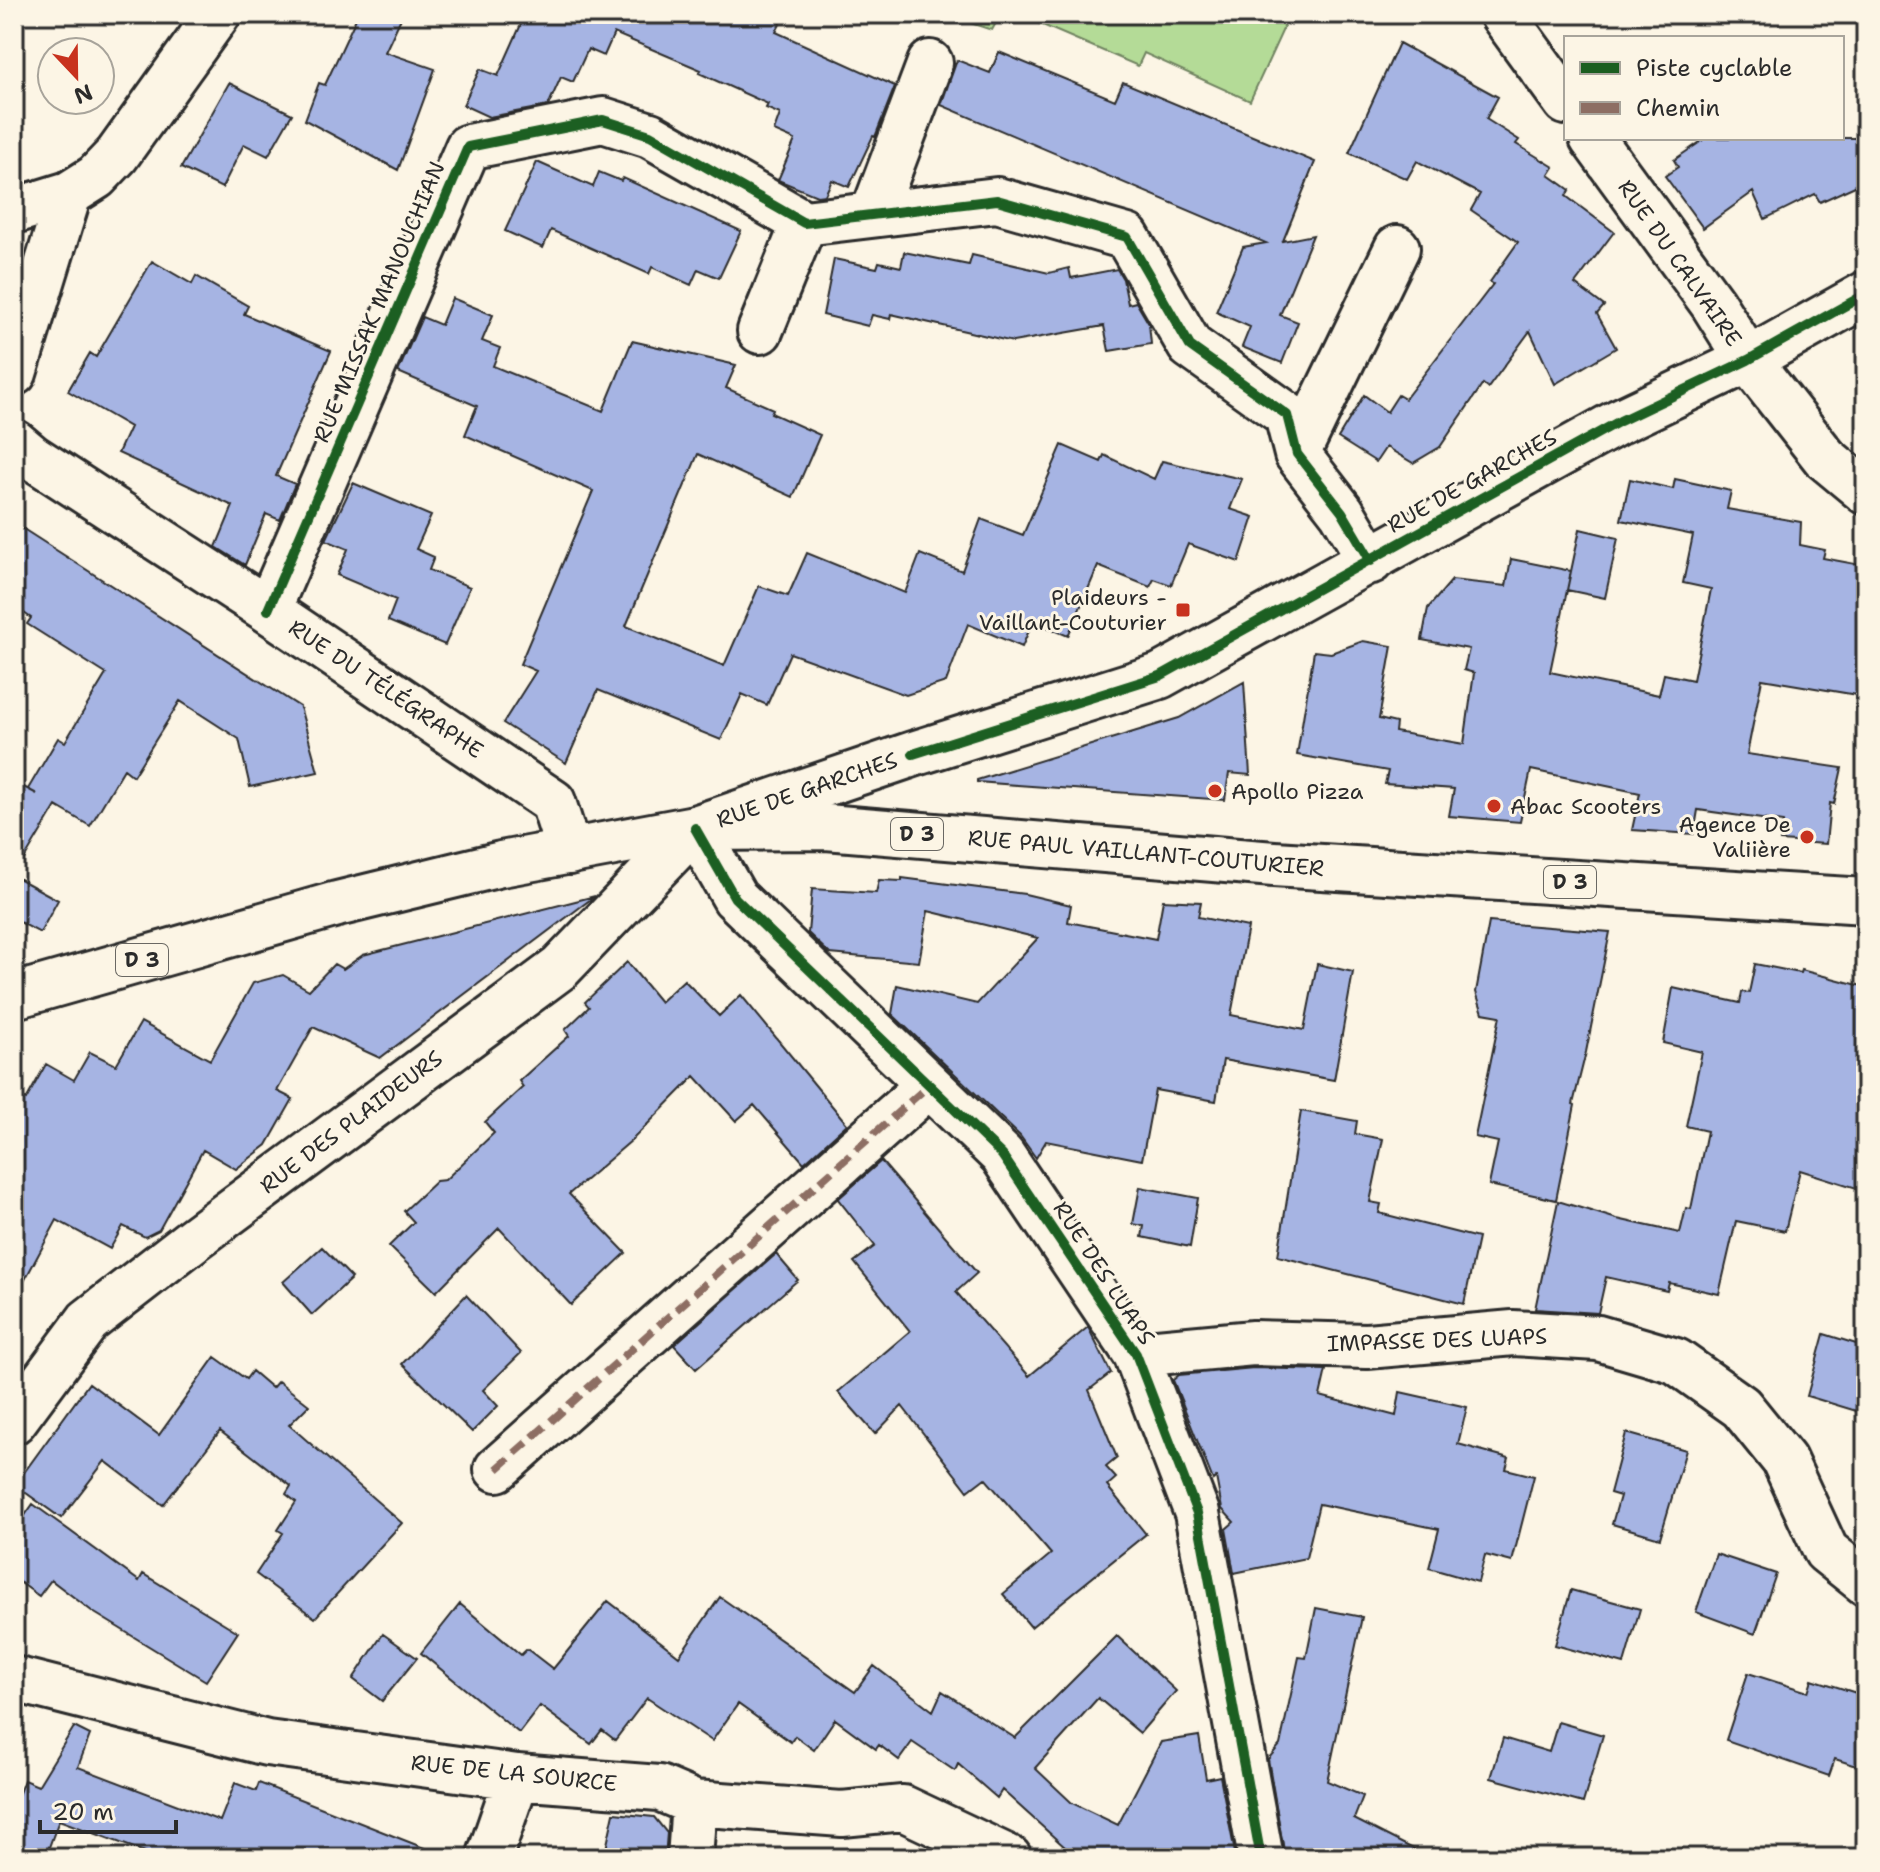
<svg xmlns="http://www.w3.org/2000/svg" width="1880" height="1872" viewBox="0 0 1880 1872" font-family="'Shantell Sans',sans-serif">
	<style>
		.green { fill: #b4db97; stroke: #708361; stroke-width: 2 }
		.building { fill: #a6b4e3; stroke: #2b2b2b; stroke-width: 2 }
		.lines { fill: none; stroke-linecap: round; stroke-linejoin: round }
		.minor-casing { stroke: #2b2b2b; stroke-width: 50 }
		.major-casing { stroke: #2b2b2b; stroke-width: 50 }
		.minor { stroke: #fcf5e5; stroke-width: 44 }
		.major { stroke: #fcf5e5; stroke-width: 44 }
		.quiet { stroke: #8d6e63; stroke-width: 8; stroke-dasharray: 16 8; stroke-linecap: butt }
		.cycleway-casing { stroke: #fcf5e5; stroke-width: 15 }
		.cycleway { stroke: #1b5e20; stroke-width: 10 }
		.poi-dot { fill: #c8321e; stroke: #fcf5e5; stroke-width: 3 }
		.labels { text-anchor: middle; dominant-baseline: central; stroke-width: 6; stroke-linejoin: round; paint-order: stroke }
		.shield { fill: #fcf5e5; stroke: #6a6863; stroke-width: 2 }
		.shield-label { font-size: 20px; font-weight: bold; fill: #2b2b2b }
		.street-label { font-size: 22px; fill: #2b2b2b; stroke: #fcf5e5 }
		.poi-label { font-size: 22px; fill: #2b2b2b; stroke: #fcf5e5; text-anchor: end }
	</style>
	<rect width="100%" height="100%" fill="#fcf5e5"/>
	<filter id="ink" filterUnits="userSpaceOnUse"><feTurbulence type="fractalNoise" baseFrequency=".0125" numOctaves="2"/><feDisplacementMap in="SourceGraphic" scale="16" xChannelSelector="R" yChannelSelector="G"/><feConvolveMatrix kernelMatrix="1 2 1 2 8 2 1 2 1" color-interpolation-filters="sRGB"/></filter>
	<g filter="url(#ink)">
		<path class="green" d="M943 14H1001L992 30Z
			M1017 14H1290L1250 101 1144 53 1138 66Z"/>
		<path class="building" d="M358 14H403L385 52 435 69 398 170 305 120 319 83 325 85Z
			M510 14H785L776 32 895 86 875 137 873 136 849 187 832 180 825 195 817 196 778 180 795 140 774 131 780 114 766 108 768 104 699 73 701 70 614 33 604 56 588 49 573 82 561 77 548 106 489 117 463 105 480 69 498 76 523 20Z
			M1399 43 1498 97 1486 119 1519 140 1516 144 1554 167 1549 175 1570 190 1566 196 1614 232 1575 284 1604 306 1597 314 1616 348 1555 384 1530 331 1488 388 1483 384 1440 447 1413 463 1386 447 1376 462 1338 438 1364 395 1387 412 1398 395 1405 399 1493 284 1490 282 1518 242 1471 210 1480 194 1417 161 1407 179 1349 153Z
			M999 52 1115 100 1123 82 1315 162 1283 241 1313 235 1280 315 1298 322 1282 363 1242 347 1250 327 1216 312 1243 247 1266 243 941 105 957 60 990 73Z
			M229 83 292 114 268 156 244 144 222 188 181 168Z
			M1706 138H1866V181L1820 202 1815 194 1765 219 1753 192 1703 228 1665 176 1678 167 1674 160Z
			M537 162 593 187 599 172 621 181 623 178 741 231 719 278 698 269 691 285 652 267 649 274 551 230 543 248 505 231Z
			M904 252 969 265 972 255 1049 273 1069 268 1071 278 1117 269 1123 279 1128 304 1136 302 1149 324 1151 344 1109 351 1104 326 1013 342 891 314 890 319 872 315 868 326 823 315 834 259 877 268 879 262 901 267Z
			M152 261 192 284 196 276 248 306 244 314 331 351 276 476 295 484 280 520 266 514 245 565 216 547 233 506 118 453 130 427 68 391 90 353 96 357Z
			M452 298 493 315 482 341 500 348 493 366 603 411 632 341 736 365 726 388 773 409 771 413 820 435 793 497 698 454 669 523 626 626 724 666 759 586 788 596 807 553 905 593 920 554 962 571 981 519 1023 535 1062 445 1101 462 1104 455 1154 479 1162 461 1242 479 1230 509 1254 517 1239 562 1188 544 1171 585 1154 579 1150 587 1098 566 1068 636 1033 621 1022 647 968 624 946 682 906 695 790 653 767 705 742 694 721 740 598 690 566 763 503 723 536 671 520 664 593 491 465 435 477 406 398 372 422 317 441 325Z
			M1630 479 1673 489 1675 479 1731 491 1727 509 1801 522 1800 545 1825 550 1823 558 1866 566V648L1857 695 1762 679 1747 754 1842 768 1834 804 1830 803 1826 844 1780 841 1783 822 1698 810 1694 834 1632 830 1640 793 1531 770 1520 822 1449 816 1454 789 1385 784 1388 771 1297 755 1314 651 1331 653 1363 641 1392 646 1379 719 1396 723 1395 732 1464 744 1474 673 1464 670 1469 649 1422 640 1428 608 1452 580 1506 586 1511 559 1571 571 1550 672 1659 695 1664 674 1693 680 1711 589 1683 583 1693 535 1621 520Z
			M353 483 431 516 416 549 434 557 429 570 470 587 445 645 388 621 396 600 337 575 348 549 326 540Z
			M14 523 300 707 318 772 250 787 239 739 180 701 133 776 124 769 90 826 56 806 14 876 58 900 40 933 14 919V782L37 794 28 789 58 738 65 742 106 674 27 624 31 618 14 606Z
			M1580 529 1618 538 1605 598 1567 590Z
			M1244 682 1250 775 1229 773 1225 800 977 782V780L1179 718Z
			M902 878 1025 894 1071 905 1068 922 1156 939 1163 900 1201 902 1198 917 1248 927 1231 1015 1304 1030 1317 964 1353 972 1334 1080 1223 1060 1216 1101 1155 1090 1142 1160 1046 1141 1036 1158 1020 1136 892 1014 897 985 977 1004 1038 938 928 911 919 962 830 954 808 933 812 889 876 893 879 880 902 881Z
			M595 896 380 1058 313 1027 277 1091 293 1099 267 1145 236 1169 203 1150 159 1230 145 1237 123 1226 110 1249 57 1220 14 1300V1094L26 1100 46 1064 74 1080 90 1052 116 1065 141 1022 210 1060 253 983 283 975 309 990 334 964 343 969 363 955Z
			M1489 922 1610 932 1586 1052 1573 1104 1575 1105 1556 1200 1489 1185 1498 1142 1475 1137 1500 1016 1483 1013 1476 992Z
			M627 962 660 1002 684 980 719 1016 741 995 847 1124 804 1163 754 1105 736 1121 695 1076 632 1140 569 1194 626 1253 571 1305 499 1228 436 1292 389 1246 414 1222 404 1211 436 1181 445 1180 494 1133 485 1122 523 1087 519 1081 569 1036 565 1030 589 1007 585 1002Z
			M1755 964 1800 973 1801 970 1866 987V1191L1800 1170 1785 1231 1736 1221 1719 1294 1669 1283 1667 1291 1606 1277 1598 1313 1535 1309 1558 1201 1617 1219 1680 1233 1686 1208 1691 1209 1707 1131 1686 1126 1702 1052 1663 1043 1673 988 1740 1003 1742 992 1749 993Z
			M1301 1111 1357 1121 1355 1134 1383 1139 1370 1202 1381 1204 1379 1213 1478 1238 1464 1304 1278 1256Z
			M881 1161 977 1273 956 1292 1029 1376 1088 1327 1111 1373 1089 1390 1117 1458 1106 1467 1116 1478 1107 1486 1146 1534 1031 1627 1003 1594 1051 1554 985 1478 968 1491 902 1406 875 1434 838 1392 910 1331 854 1262 875 1246 838 1199Z
			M1140 1187 1198 1198 1190 1247 1142 1237 1144 1226 1133 1224Z
			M322 1247 352 1278 312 1315 283 1282Z
			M776 1254 798 1280 696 1369 674 1345Z
			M466 1295 521 1353 483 1390 498 1406 472 1432 402 1364Z
			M1824 1334 1866 1347V1414L1807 1396Z
			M215 1357 246 1379 252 1371 272 1388 278 1381 309 1405 289 1425 402 1523 315 1618 256 1574 283 1533 278 1530 296 1502 286 1494 291 1486 220 1431 163 1505 105 1461 61 1518 15 1485 89 1383 159 1435Z
			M1254 1368 1326 1370 1320 1396 1396 1416 1400 1392 1467 1407 1458 1444 1509 1458 1506 1469 1534 1476 1512 1562 1485 1555 1478 1582 1429 1568 1439 1529 1319 1504 1306 1558 1234 1573 1226 1529 1234 1522 1222 1509 1216 1477 1213 1480 1173 1380 1179 1375Z
			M1626 1433 1686 1450 1660 1538 1612 1524 1620 1496 1610 1493Z
			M33 1504 139 1581 143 1574 238 1632 206 1681 93 1612 51 1580 39 1596 14 1578V1531Z
			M1716 1554 1776 1574 1755 1634 1696 1612Z
			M1571 1590 1640 1609 1624 1664 1555 1645Z
			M720 1597 855 1692 874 1666 933 1711 942 1691 1015 1738 1117 1636 1176 1691 1140 1733 1098 1698 1035 1768 1072 1803 1118 1825 1161 1742 1199 1736 1206 1779 1220 1776 1236 1858H1077L1002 1790 997 1798 958 1764 955 1771 912 1742 899 1760 879 1745 876 1749 835 1719 814 1750 795 1736 791 1742 738 1704 712 1741 647 1698 615 1740 602 1730 591 1744 540 1706 519 1733 421 1653 460 1604 521 1655 527 1649 553 1669 608 1601 679 1656Z
			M1316 1608 1362 1617 1327 1781 1363 1796 1354 1819 1431 1858H1285L1268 1759 1280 1745 1299 1657 1306 1658Z
			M383 1634 417 1658 382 1701 353 1679Z
			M1748 1673 1808 1692 1812 1679 1866 1696V1739L1857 1766 1835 1759 1829 1776 1726 1740Z
			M1558 1722 1603 1735 1583 1803 1491 1778 1503 1738 1549 1752Z
			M74 1727 90 1735 78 1767 220 1821 235 1783 256 1791 259 1783 442 1855V1858H161L59 1820 45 1858H14V1806L24 1780 38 1786Z
			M614 1813 654 1817 667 1833 665 1858H604Z"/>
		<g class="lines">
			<g class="minor-casing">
				<path id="minor" d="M1502 14 1566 102
					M1592 138 1713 304 1748 360 1825 458 1866 492
					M14 211 69 194 96 177 117 155 218 14
					M873 214 930 63
					M760 331 804 223
					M14 373 69 194
					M14 442 32 457 268 610 553 802 569 852
					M1297 454 1397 248
					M268 610 468 147 603 120 650 135 804 223 997 200 1127 237 1190 346 1287 415 1297 454 1342 512 1371 561
					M695 828 735 898 1002 1155 1136 1354 1197 1513 1261 1858
					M1136 1354 1253 1343 1367 1346 1513 1333 1598 1338 1676 1361 1741 1407 1784 1460 1826 1551 1866 1583
					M14 1421 88 1321 194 1239 560 968 695 828 913 754 1160 676 1620 421 1748 360 1866 294
					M497 1469 929 1085
					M14 1679 267 1743 517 1777 659 1788 694 1803 842 1814 903 1808 1009 1858
					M489 1858 517 1777
					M690 1858 694 1803"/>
			</g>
			<g class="major-casing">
				<path id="major" d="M14 996 337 904 501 864 695 828 826 827 1274 864 1866 901"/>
			</g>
			<use href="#minor" class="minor"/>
			<use href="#major" class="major"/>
			<path class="quiet" d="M497 1469 929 1085"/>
			<g class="cycleway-casing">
				<path id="cycleway" d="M268 610 468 147 603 120 650 135 804 223 997 200 1127 237 1190 346 1287 415 1297 454 1342 512 1371 561
					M913 754 1160 676 1620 421 1748 360 1866 294
					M695 828 735 898 1002 1155 1136 1354 1197 1513 1261 1858"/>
			</g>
			<use href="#cycleway" class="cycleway"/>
		</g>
	</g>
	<g class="poi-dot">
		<rect x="1175" y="602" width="16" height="16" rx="4"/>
		<circle cx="1215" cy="791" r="8"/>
		<circle cx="1494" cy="806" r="8"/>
		<circle cx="1807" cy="837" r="8"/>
	</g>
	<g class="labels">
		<g class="shield">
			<rect x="891" y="818" width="52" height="32" rx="6"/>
			<rect x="1544" y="866" width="52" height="32" rx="6"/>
			<rect x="116" y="944" width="52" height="32" rx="6"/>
		</g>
		<g class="shield-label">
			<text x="917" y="834">D 3</text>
			<text x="1570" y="882">D 3</text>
			<text x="142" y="960">D 3</text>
		</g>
		<g class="street-label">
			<text transform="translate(1680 263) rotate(55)">RUE DU CALVAIRE</text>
			<text transform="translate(379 302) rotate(-67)">RUE MISSAK MANOUCHIAN</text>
			<text transform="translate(1472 481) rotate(-29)">RUE DE GARCHES</text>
			<text transform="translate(386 689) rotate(34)">RUE DU TÉLÉGRAPHE</text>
			<text transform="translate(807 790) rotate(-19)">RUE DE GARCHES</text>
			<text transform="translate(1146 853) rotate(5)">RUE PAUL VAILLANT-COUTURIER</text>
			<text transform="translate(351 1122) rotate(-37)">RUE DES PLAIDEURS</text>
			<text transform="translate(1104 1273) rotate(57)">RUE DES LUAPS</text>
			<text transform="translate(1437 1340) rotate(-2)">IMPASSE DES LUAPS</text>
			<text transform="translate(514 1773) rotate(6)">RUE DE LA SOURCE</text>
		</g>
		<g class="poi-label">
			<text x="1167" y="597">Plaideurs -<tspan x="1167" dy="25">Vaillant-Couturier</tspan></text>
			<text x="1231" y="791" text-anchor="start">Apollo Pizza</text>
			<text x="1510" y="806" text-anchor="start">Abac Scooters</text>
			<text x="1791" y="824">Agence De<tspan x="1791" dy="25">Valiière</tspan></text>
		</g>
	</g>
	<rect width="1880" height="1872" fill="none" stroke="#fcf5e5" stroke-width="48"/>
	<rect x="24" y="24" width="1832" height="1824" fill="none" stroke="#2b2b2b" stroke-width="3" filter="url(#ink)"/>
	<rect x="1564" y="36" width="280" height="104" fill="#fcf5e5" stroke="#a8a49b" stroke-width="2"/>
	<rect x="1580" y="62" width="40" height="12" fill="#1b5e20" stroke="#a8a49b" stroke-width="2"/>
	<text x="1636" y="76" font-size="24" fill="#2b2b2b">Piste cyclable</text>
	<rect x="1580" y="102" width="40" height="12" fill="#8d6e63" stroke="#a8a49b" stroke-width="2"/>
	<text x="1636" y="116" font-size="24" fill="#2b2b2b">Chemin</text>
	<g transform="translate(76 76) rotate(158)"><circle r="38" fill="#fcf5e5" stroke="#a8a49b" stroke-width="2"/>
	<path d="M0-6L14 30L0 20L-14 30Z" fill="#c8321e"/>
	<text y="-12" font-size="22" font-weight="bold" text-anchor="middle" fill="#2b2b2b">N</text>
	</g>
	<path d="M40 1820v12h136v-12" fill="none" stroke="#2b2b2b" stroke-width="4"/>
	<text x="52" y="1820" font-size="24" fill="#2b2b2b" stroke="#fcf5e5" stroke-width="6" paint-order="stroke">20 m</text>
</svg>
